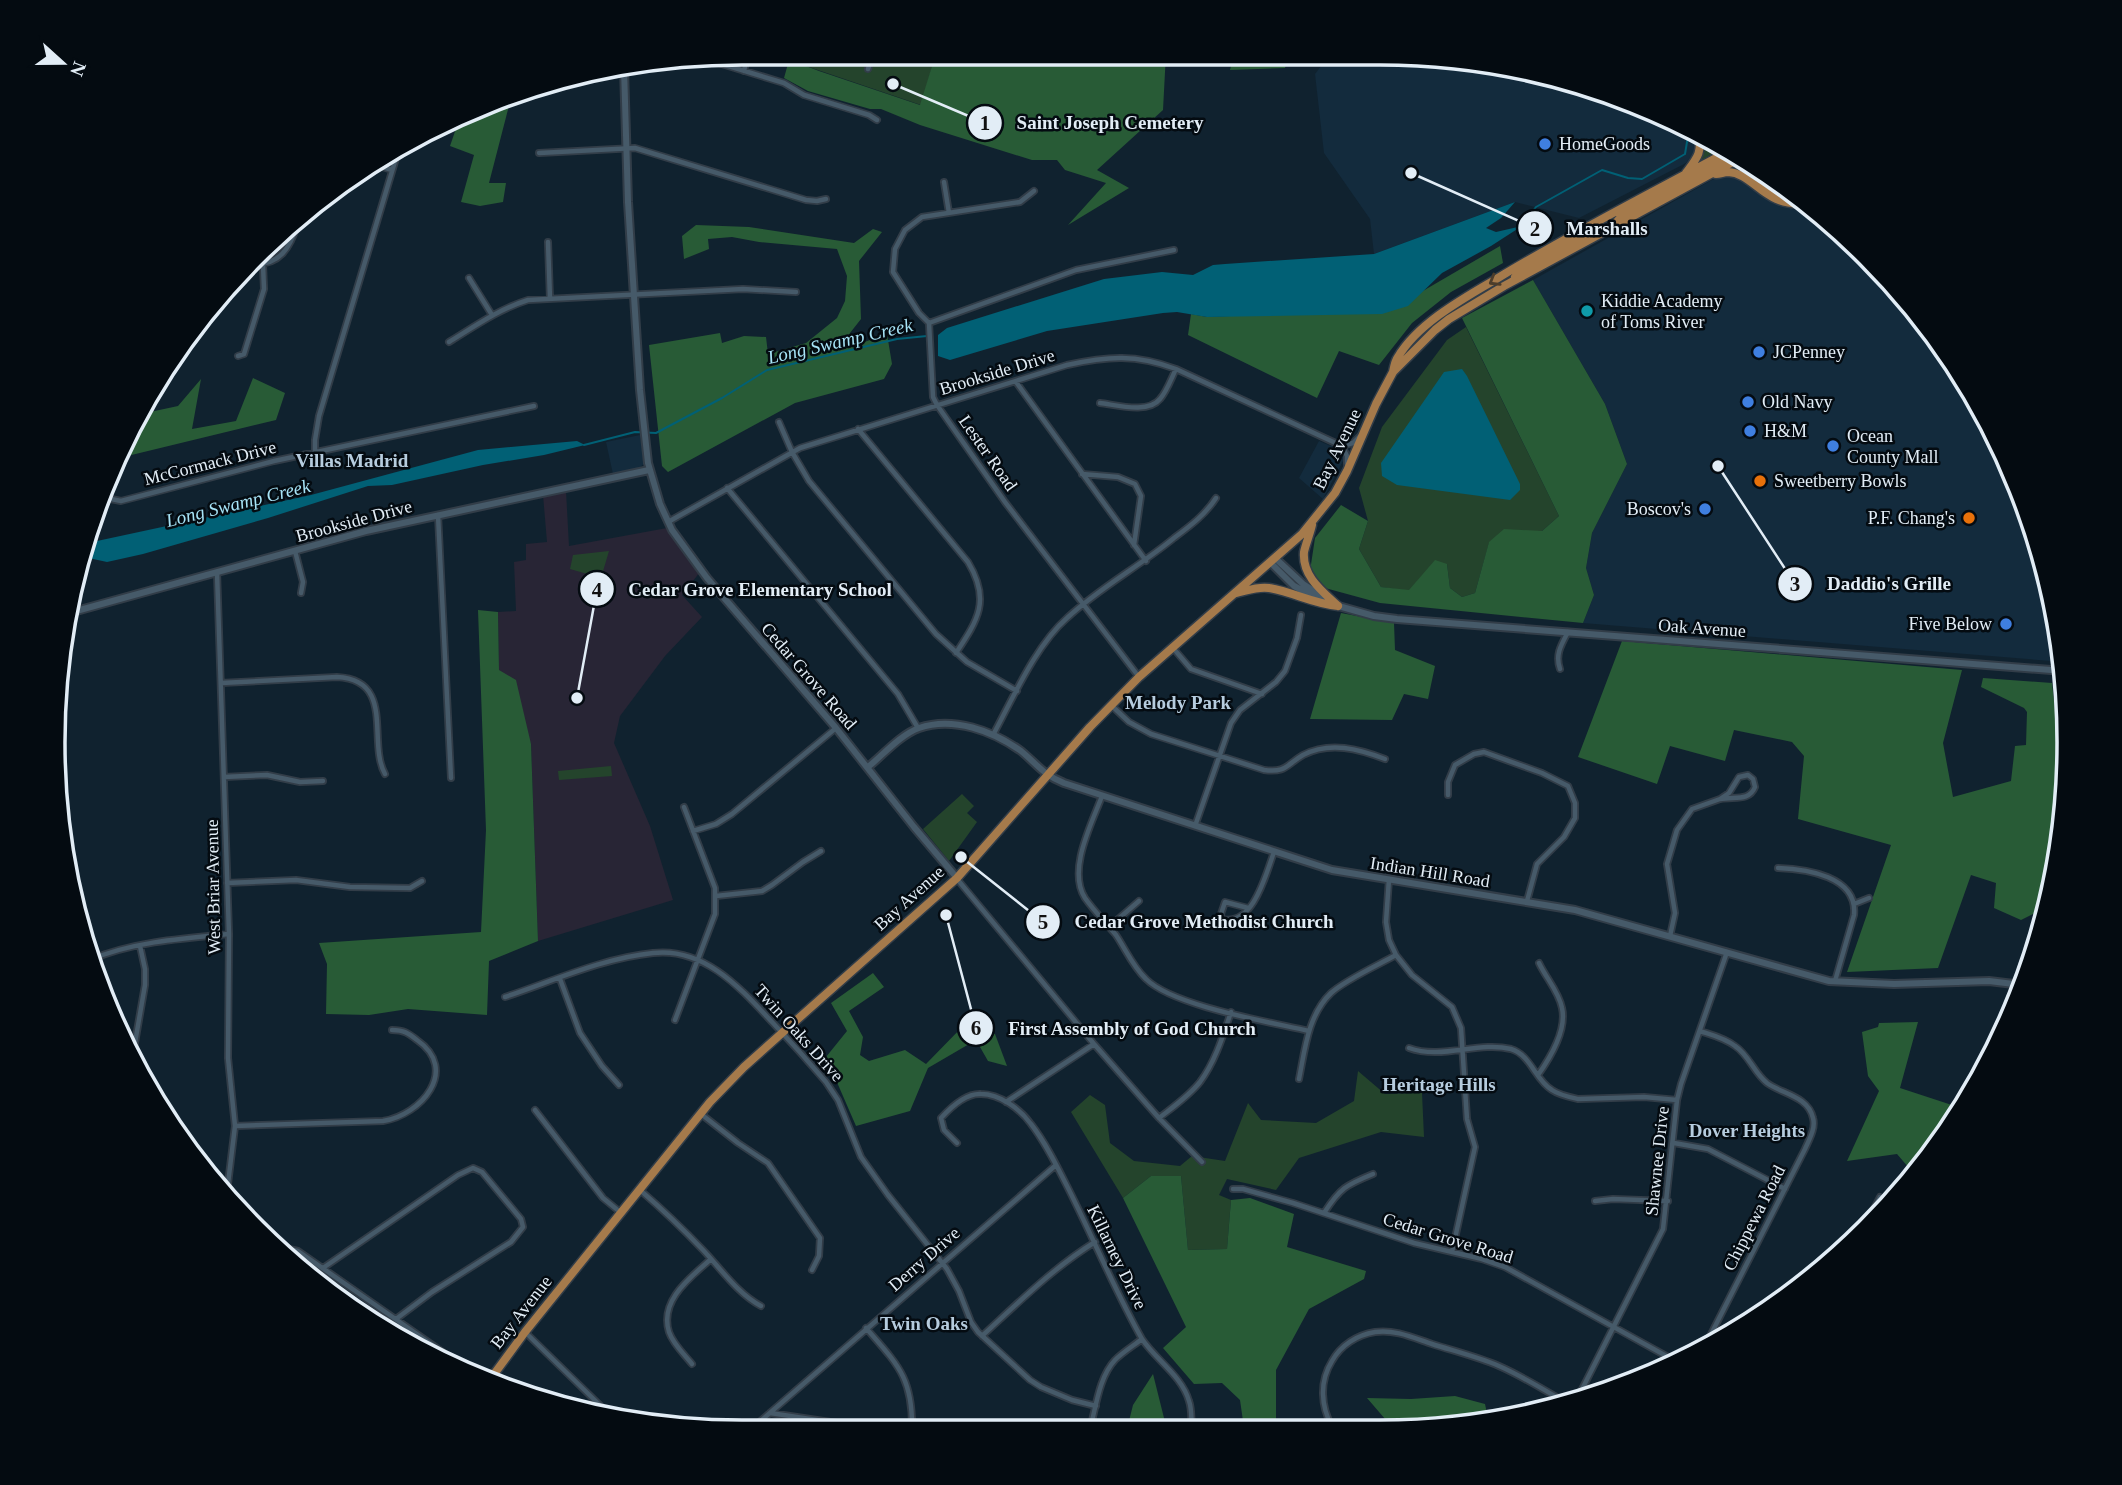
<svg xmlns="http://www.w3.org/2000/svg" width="2122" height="1485" viewBox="0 0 2122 1485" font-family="Georgia,serif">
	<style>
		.built { fill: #132b3d }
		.education { fill: #282535 }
		.green { fill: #24442c }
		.forest { fill: #285b36 }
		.water { fill: #016075 }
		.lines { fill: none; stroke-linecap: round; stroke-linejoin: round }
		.stream { stroke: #016075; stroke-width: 2 }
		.minor-casing { stroke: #323d48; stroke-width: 8 }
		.tertiary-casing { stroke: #323d48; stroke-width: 10 }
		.primary-casing { stroke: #323d48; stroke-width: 11 }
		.minor { stroke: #465a69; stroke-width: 4.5 }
		.tertiary { stroke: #465a69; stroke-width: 6 }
		.primary { stroke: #a57a4b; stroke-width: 8 }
		.oneway { stroke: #4c3d2b }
		.shop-dot { fill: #3f7fe0; stroke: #040b11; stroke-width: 2.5 }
		.culture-dot { fill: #0f9aa8; stroke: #040b11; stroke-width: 2.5 }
		.food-dot { fill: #e8710a; stroke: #040b11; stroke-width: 2.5 }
		.labels { text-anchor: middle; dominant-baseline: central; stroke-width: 5; stroke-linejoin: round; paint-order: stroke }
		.poi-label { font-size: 18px; fill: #e2edf6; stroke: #040b11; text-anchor: start }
		.street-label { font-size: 18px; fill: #e2edf6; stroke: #040b11 }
		.water-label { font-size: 19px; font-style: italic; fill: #a7e4f7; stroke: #040b11 }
		.neighbourhood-label { font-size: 19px; font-weight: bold; fill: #b6ccde; stroke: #040b11 }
		.rim { fill: none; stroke: #e2edf6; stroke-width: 3.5 }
		.leader { fill: none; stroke: #e2edf6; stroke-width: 2.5 }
		.callout-dot { fill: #e2edf6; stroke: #040b11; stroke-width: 2.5 }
		.mark-label { font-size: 21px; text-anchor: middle; font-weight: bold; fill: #111 }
		.callout-label { font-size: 19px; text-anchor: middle; font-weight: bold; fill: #e2edf6; stroke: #040b11; stroke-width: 5; stroke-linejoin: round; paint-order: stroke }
	</style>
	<rect width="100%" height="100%" fill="#10222f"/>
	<path class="built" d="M1331 53H1380L1515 66 1643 105 1696 131V150L1686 163 1579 218 1515 202 1374 254 1370 219 1324 153 1315 74Z
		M1726 175 1737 177 1767 198 1798 206 1808 205 1834 223 1898 287 1977 397 2033 520 2064 652V662L1583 623 1594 595 1586 568 1592 533 1627 464 1605 404 1533 280 1719 176Z
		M640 435 644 464 637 469 613 474 606 442Z
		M1319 441 1338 449 1344 459 1323 499 1299 478Z"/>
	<path class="education" d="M566 491 569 546 667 528 688 560 700 572 682 595 702 617 665 656 620 716 614 743 650 826 673 900 538 941 531 744 499 670 498 612 516 611 514 562 526 560V544L547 542 543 495Z"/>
	<path class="green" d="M809 53H936L921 105 806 66Z
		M1702 134 1725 146 1699 162 1704 149Z
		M1746 160 1755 167 1763 186 1734 169Z
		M1466 327 1559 516 1542 531 1489 543 1475 593 1462 597 1450 588 1447 564 1409 591 1381 587 1359 549 1368 521 1359 488 1382 427 1447 340Z
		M609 551 601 578 570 569 573 555Z
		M611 766 612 776 559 780 558 771Z
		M962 794 974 806 967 813 977 822 949 861 923 829Z
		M1358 1071 1385 1094 1422 1093 1424 1137 1381 1132 1299 1158 1276 1190 1227 1179 1219 1195 1231 1200 1227 1249 1188 1250 1181 1176H1151L1123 1198 1071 1112 1090 1095 1105 1105 1110 1143 1134 1161 1180 1166 1192 1156 1225 1161 1248 1103 1261 1120 1316 1123 1354 1101Z"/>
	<path class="forest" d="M791 53H809L806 66 819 71 920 105 936 53H1166L1163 110 1097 170 1129 188 1068 225 1106 183 1065 170 1057 160H1032L920 125 881 109H870L808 91 784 78Z
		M1234 53H1289L1285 68 1230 70Z
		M512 94 489 183H506L503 202 480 206 461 202 474 155 450 146 461 114 478 105Z
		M696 225 749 227 854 243 873 229 882 232 859 261 861 319 850 333 856 345 887 334 892 364 884 379 795 403 668 472 662 466 649 345 720 333 722 343 744 336 766 337 768 354 806 343 837 318 845 301 847 276 837 249 759 242 732 237 708 239 709 249 684 259 682 236Z
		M1500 246 1503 263 1451 292 1412 323 1379 365 1339 351 1317 398 1188 335 1191 314 1207 317 1392 309Z
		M1533 280 1605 404 1627 464 1592 533 1586 568 1594 595 1583 623 1380 603 1325 588 1310 571 1315 538 1341 505 1368 521 1359 549 1381 587 1409 590 1435 560 1447 564 1450 588 1462 597 1475 593 1489 542 1504 529 1542 531 1559 516 1462 318Z
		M253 378 285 393 276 420 115 459 136 415 178 406 201 379 192 429 236 421Z
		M478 610 498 612 499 670 516 680 531 744 538 941 489 961 487 1015 408 1009 369 1015 326 1014 327 964 319 943 481 932 486 830Z
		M1341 613 1394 623 1395 650 1435 666 1428 699 1404 694 1392 720 1310 719Z
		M1622 641 1962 670 1943 743 1953 797 2011 781 2015 746 2026 745 2027 712 2024 708 1981 687 1983 678 2052 683 2065 804 2049 906 2021 920 1994 908 1996 883 1971 875 1938 968 1847 972 1891 845 1798 819 1804 756 1792 742 1734 730 1725 761 1670 746 1657 784 1578 757Z
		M873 973 884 987 849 1011 863 1037 860 1055 869 1061 905 1050 926 1064 965 1024 995 1034 1007 1066 988 1061 976 1040 928 1068 910 1111 856 1126 826 1057 847 1031 831 1003Z
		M2020 987 1999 1047 1979 1078Z
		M1918 1022 1900 1088 1961 1108 1927 1162 1915 1175 1897 1154 1847 1161 1879 1091 1868 1076 1862 1032 1878 1027 1879 1023Z
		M1151 1176H1181L1188 1250 1227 1249 1231 1200 1250 1198 1294 1214 1287 1247 1366 1271 1364 1279 1309 1309 1276 1370V1425L1278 1428H1244L1240 1400 1222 1383 1194 1384 1163 1348 1186 1327 1123 1198Z
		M1153 1374 1165 1422V1428L1127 1429 1133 1405Z
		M1455 1396 1485 1404 1489 1423 1470 1427H1392L1367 1398 1411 1399Z"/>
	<path class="water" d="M1515 202 1501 218 1486 228 1496 232 1522 226 1491 246 1442 273 1408 306 1382 314 1207 317 1177 312 1163 313 1047 331 950 360 938 356V335L947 328 1104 279 1162 272 1193 275 1213 265 1225 264 1374 254Z
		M1462 369 1467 376 1520 484V490L1510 500 1397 485 1382 476 1381 463 1444 372Z
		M577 441 585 445 544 455 483 465 392 485 368 486 268 518 143 554 107 562 84 557 87 545 97 541 311 495 478 450Z"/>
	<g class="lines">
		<path class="stream" d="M1521 227 1536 207 1602 170 1628 178 1642 179 1685 154 1689 130 1692 129
			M584 445 635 432 656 433 722 398 767 370 897 339 927 336"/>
		<g class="minor-casing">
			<path id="minor" d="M1225 53H1226
				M702 58 784 83 804 95 869 115 877 120
				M868 69 873 53
				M744 71 748 53
				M539 153 635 148 806 200 817 201 826 199
				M370 163 392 170
				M944 182 949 213
				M1034 191 1020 202 922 217 905 230 895 249 893 272 919 313 929 323 933 397 937 405 1005 502 1139 677
				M548 242 550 299
				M251 264C280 266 290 248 298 223
				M469 278 492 315
				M929 323 1076 270 1174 250
				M449 342C475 326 499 309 528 300L743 289 796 292
				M238 356 244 354 264 289 263 265
				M1016 382 1146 561
				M1100 403C1117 405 1148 414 1160 399 1167 391 1171 379 1176 369
				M779 422 792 452 809 481 936 634 967 662 1017 691
				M858 429 968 562C991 600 978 620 956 653
				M1342 446 1353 443 1359 437
				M315 452V440L319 416 399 148
				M1082 474 1118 477 1135 484 1141 496 1134 545
				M727 488 898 694 918 728
				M101 494 111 499 121 501 274 461 534 406
				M438 515 451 778
				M668 522 800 448 1067 365C1108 356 1136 354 1176 369L1342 446 1347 456V464
				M295 551 303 582 301 593
				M217 572 229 934 228 1058 235 1126 226 1200
				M1173 648 1191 669 1262 694
				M1560 669C1555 655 1561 645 1568 632
				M221 683 337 677C396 680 367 742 385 774
				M1112 706 1129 722 1151 734 1264 770C1286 773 1286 765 1303 755 1330 741 1359 749 1385 759
				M993 735C1013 698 1036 645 1067 618 1099 588 1140 566 1174 538 1190 526 1205 515 1216 498
				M1748 775 1753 779 1755 787C1749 802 1734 796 1720 799L1729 793 1739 777Z
				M224 777 267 775 300 782 323 781
				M1448 795V782L1455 765 1474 754 1484 752 1542 773 1568 786 1575 803V818L1564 837 1537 864 1527 901
				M1102 796C1092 823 1067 870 1085 898 1094 911 1106 923 1116 935 1126 950 1133 967 1146 979 1173 1006 1270 1022 1309 1031
				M1195 826 1231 723 1240 710 1276 682 1285 671 1297 638 1301 615
				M693 831 716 824 732 814 836 728
				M1778 868C1806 869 1858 876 1854 915L1835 981
				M957 879 1094 1044 1159 1118 1202 1162
				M1389 879 1386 922 1389 940 1396 955 1412 975 1452 1007 1461 1028 1467 1119 1475 1147 1452 1252
				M227 883 296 880 350 887 410 888 422 881
				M716 896 762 891 772 885 803 862 821 851
				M1854 904 1869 898
				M1248 908 1225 902 1221 914 1222 919C1253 927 1266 874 1274 852
				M1109 927 1139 901
				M1670 936 1675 913 1667 864 1677 830 1692 809 1720 799
				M90 960C131 942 185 938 229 934
				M560 979 580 1033 602 1066 619 1085
				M505 997C553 981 603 958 653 953 705 947 741 989 773 1023 791 1042 809 1062 826 1082L838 1100 861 1157 888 1195 947 1269 959 1291 971 1322 978 1332 1030 1380 1041 1387 1072 1400 1096 1406
				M675 1020 715 914V888L684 807
				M1700 1031C1712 1035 1725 1038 1735 1046 1749 1055 1754 1073 1767 1083 1782 1094 1808 1096 1813 1118 1816 1128 1809 1140 1805 1149L1704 1348
				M1409 1048C1442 1060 1478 1041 1511 1049 1531 1055 1535 1080 1552 1090 1559 1095 1569 1097 1578 1099L1644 1097 1677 1100
				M132 1060 145 985V969L140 946
				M1538 1075C1550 1058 1567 1030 1562 1008 1559 992 1546 978 1539 963
				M1299 1079C1305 1049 1308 1015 1331 993 1345 980 1378 965 1396 955
				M1006 1102 1094 1044
				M535 1110 603 1198 620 1212
				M701 1114 738 1143 768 1163 820 1238 819 1256 812 1270
				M1159 1118C1173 1107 1189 1096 1200 1082 1215 1062 1223 1036 1231 1012
				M235 1126 383 1121C421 1115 460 1070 417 1040 408 1033 404 1030 392 1030
				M957 1143 944 1130 941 1118C951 1107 966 1093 981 1094 1000 1094 1020 1109 1031 1124 1045 1142 1056 1164 1066 1184 1092 1235 1114 1289 1142 1339 1156 1360 1182 1376 1189 1401 1192 1409 1191 1419 1192 1428
				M1674 1143 1708 1149 1785 1189
				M1233 1189H1243L1293 1203 1414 1243 1482 1259 1505 1267 1679 1363
				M640 1190C662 1209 683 1229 703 1250 721 1269 738 1294 761 1306
				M1595 1201 1613 1199 1668 1201
				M1324 1213C1340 1188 1346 1185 1373 1174
				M1862 1232 1880 1197
				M282 1252 289 1249 298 1251 477 1376
				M323 1268 458 1175 473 1168 482 1172 521 1219 523 1227 511 1242 432 1292 396 1319
				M866 1328C898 1365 913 1378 912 1430
				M525 1332 612 1417
				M982 1336C1018 1303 1053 1268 1095 1242
				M692 1364C684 1354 673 1344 669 1332 659 1300 691 1277 711 1259
				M1575 1403 1663 1229 1677 1100 1681 1084 1727 952
				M770 1413 884 1430
				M1332 1427C1321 1406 1319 1382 1332 1361 1341 1345 1357 1335 1375 1332 1395 1329 1414 1338 1432 1344 1454 1351 1478 1357 1499 1366 1524 1377 1546 1391 1570 1405
				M1090 1429C1096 1407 1099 1377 1115 1360 1123 1352 1133 1346 1142 1339
				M749 1431 1056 1165"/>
		</g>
		<g class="tertiary-casing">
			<path id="tertiary" d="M624 68 628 202 640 390 648 463 660 504 672 530 707 578 836 728 914 827 957 878
				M1275 558 1303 584 1328 600
				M1270 562 1294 586 1318 599
				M1335 605 1374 616 1397 619 2064 671
				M69 613 366 531 649 470
				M868 767C883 755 900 735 919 728 953 716 993 731 1021 751 1038 765 1042 774 1064 783L1332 870 1575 910 1829 981 1894 984 1989 981 2022 985"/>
		</g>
		<g class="primary-casing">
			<path id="primary" d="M1758 169C1759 188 1780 196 1797 197
				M1686 173C1698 157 1702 153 1699 132
				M1716 174C1720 174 1724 172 1728 172 1754 173 1765 208 1805 203
				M1615 224 1622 216 1726 158
				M1515 277 1523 270 1590 233 1596 224
				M1393 372C1394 367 1395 361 1398 357 1418 323 1464 298 1498 278 1574 232 1653 192 1731 150
				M1312 525C1310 534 1306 543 1304 552 1302 576 1322 591 1338 606
				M1236 593C1246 591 1258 586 1269 588 1293 592 1314 604 1338 606
				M489 1381 525 1332 710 1102 744 1067 782 1033 957 878 1090 727 1139 677 1302 534 1335 493 1347 471 1376 404 1393 372 1435 330 1449 319 1504 286 1742 157"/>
		</g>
		<use href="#minor" class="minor"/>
		<use href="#tertiary" class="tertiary"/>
		<use href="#primary" class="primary"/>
	</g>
	<defs><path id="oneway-chevron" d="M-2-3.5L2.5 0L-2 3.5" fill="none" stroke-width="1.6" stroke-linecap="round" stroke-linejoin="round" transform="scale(1.75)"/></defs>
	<use class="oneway" href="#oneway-chevron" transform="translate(1494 281) rotate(149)"/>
	<g class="shop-dot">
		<circle cx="1545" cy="144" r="7"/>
		<circle cx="1759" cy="352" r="7"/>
		<circle cx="1748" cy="402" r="7"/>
		<circle cx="1750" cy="431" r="7"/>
		<circle cx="1833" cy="446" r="7"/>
		<circle cx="1705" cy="509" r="7"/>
		<circle cx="2006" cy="624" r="7"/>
	</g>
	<circle class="culture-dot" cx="1587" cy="311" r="7"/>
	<g class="food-dot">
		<circle cx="1760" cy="481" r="7"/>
		<circle cx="1969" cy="518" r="7"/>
	</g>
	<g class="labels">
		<g class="poi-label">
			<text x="1559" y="144">HomeGoods</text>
			<text x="1601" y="301">Kiddie Academy<tspan x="1601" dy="21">of Toms River</tspan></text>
			<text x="1773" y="352">JCPenney</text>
			<text x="1762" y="402">Old Navy</text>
			<text x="1764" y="431">H&amp;M</text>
			<text x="1847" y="436">Ocean<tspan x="1847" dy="21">County Mall</tspan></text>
			<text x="1774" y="481">Sweetberry Bowls</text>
			<text x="1691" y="509" text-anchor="end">Boscov's</text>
			<text x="1955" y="518" text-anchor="end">P.F. Chang's</text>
			<text x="1992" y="624" text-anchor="end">Five Below</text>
		</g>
		<g class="street-label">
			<text transform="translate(997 372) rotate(-17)">Brookside Drive</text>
			<text transform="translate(1337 449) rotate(-64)">Bay Avenue</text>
			<text transform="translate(988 453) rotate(55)">Lester Road</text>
			<text transform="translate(210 463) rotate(-14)">McCormack Drive</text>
			<text transform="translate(354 521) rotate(-15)">Brookside Drive</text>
			<text transform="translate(1702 628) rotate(4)">Oak Avenue</text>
			<text transform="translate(809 676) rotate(49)">Cedar Grove Road</text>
			<text transform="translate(1430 872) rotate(9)">Indian Hill Road</text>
			<text transform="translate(213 887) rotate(-91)">West Briar Avenue</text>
			<text transform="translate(909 898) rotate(-42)">Bay Avenue</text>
			<text transform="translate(799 1033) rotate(48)">Twin Oaks Drive</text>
			<text transform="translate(1657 1161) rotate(-84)">Shawnee Drive</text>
			<text transform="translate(1754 1218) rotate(-63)">Chippewa Road</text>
			<text transform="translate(1448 1238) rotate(17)">Cedar Grove Road</text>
			<text transform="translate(1117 1257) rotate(64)">Killarney Drive</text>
			<text transform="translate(924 1259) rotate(-41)">Derry Drive</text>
			<text transform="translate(521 1312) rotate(-52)">Bay Avenue</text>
		</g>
		<g class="water-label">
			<text transform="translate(840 341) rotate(-13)">Long Swamp Creek</text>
			<text transform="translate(238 503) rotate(-14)">Long Swamp Creek</text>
		</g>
		<g class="neighbourhood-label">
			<text x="352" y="460">Villas Madrid</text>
			<text x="1178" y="702">Melody Park</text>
			<text x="1439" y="1084">Heritage Hills</text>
			<text x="1747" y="1130">Dover Heights</text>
			<text x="924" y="1323">Twin Oaks</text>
		</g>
	</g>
	<path d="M0 0H2122V1485H0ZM742 65H1380A677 677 0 0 1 2057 742V743A677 677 0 0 1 1380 1420H742A677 677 0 0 1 65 743V742A677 677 0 0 1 742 65Z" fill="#040b11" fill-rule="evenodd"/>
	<path class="rim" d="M742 65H1380A677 677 0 0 1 2057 742V743A677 677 0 0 1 1380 1420H742A677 677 0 0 1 65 743V742A677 677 0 0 1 742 65Z"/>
	<path class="leader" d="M893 84L985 123M1411 173L1535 228M1718 466L1795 584M577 698L597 589M961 857L1043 922M946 915L976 1028"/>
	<g class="callout-dot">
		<circle cx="893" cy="84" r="7"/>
		<circle cx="1411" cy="173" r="7"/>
		<circle cx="1718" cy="466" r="7"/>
		<circle cx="577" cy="698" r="7"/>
		<circle cx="961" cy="857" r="7"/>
		<circle cx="946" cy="915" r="7"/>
		<circle cx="985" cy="123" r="18"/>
		<circle cx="1535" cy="228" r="18"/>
		<circle cx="1795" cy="584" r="18"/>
		<circle cx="597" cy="589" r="18"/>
		<circle cx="1043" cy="922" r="18"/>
		<circle cx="976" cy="1028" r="18"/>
	</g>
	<g class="mark-label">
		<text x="985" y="130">1</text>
		<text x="1535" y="236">2</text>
		<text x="1795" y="591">3</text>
		<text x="597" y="597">4</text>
		<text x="1043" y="929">5</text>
		<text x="976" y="1035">6</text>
	</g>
	<g class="callout-label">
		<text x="1110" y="129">Saint Joseph Cemetery</text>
		<text x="1607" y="235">Marshalls</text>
		<text x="1889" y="590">Daddio's Grille</text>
		<text x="760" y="596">Cedar Grove Elementary School</text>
		<text x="1204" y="928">Cedar Grove Methodist Church</text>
		<text x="1132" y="1035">First Assembly of God Church</text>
	</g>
	<g transform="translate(63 63) rotate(111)" stroke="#040b11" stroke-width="5" paint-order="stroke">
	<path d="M0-5L12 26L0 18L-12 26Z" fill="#e2edf6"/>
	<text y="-10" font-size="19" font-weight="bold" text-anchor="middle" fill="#e2edf6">N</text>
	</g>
</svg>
